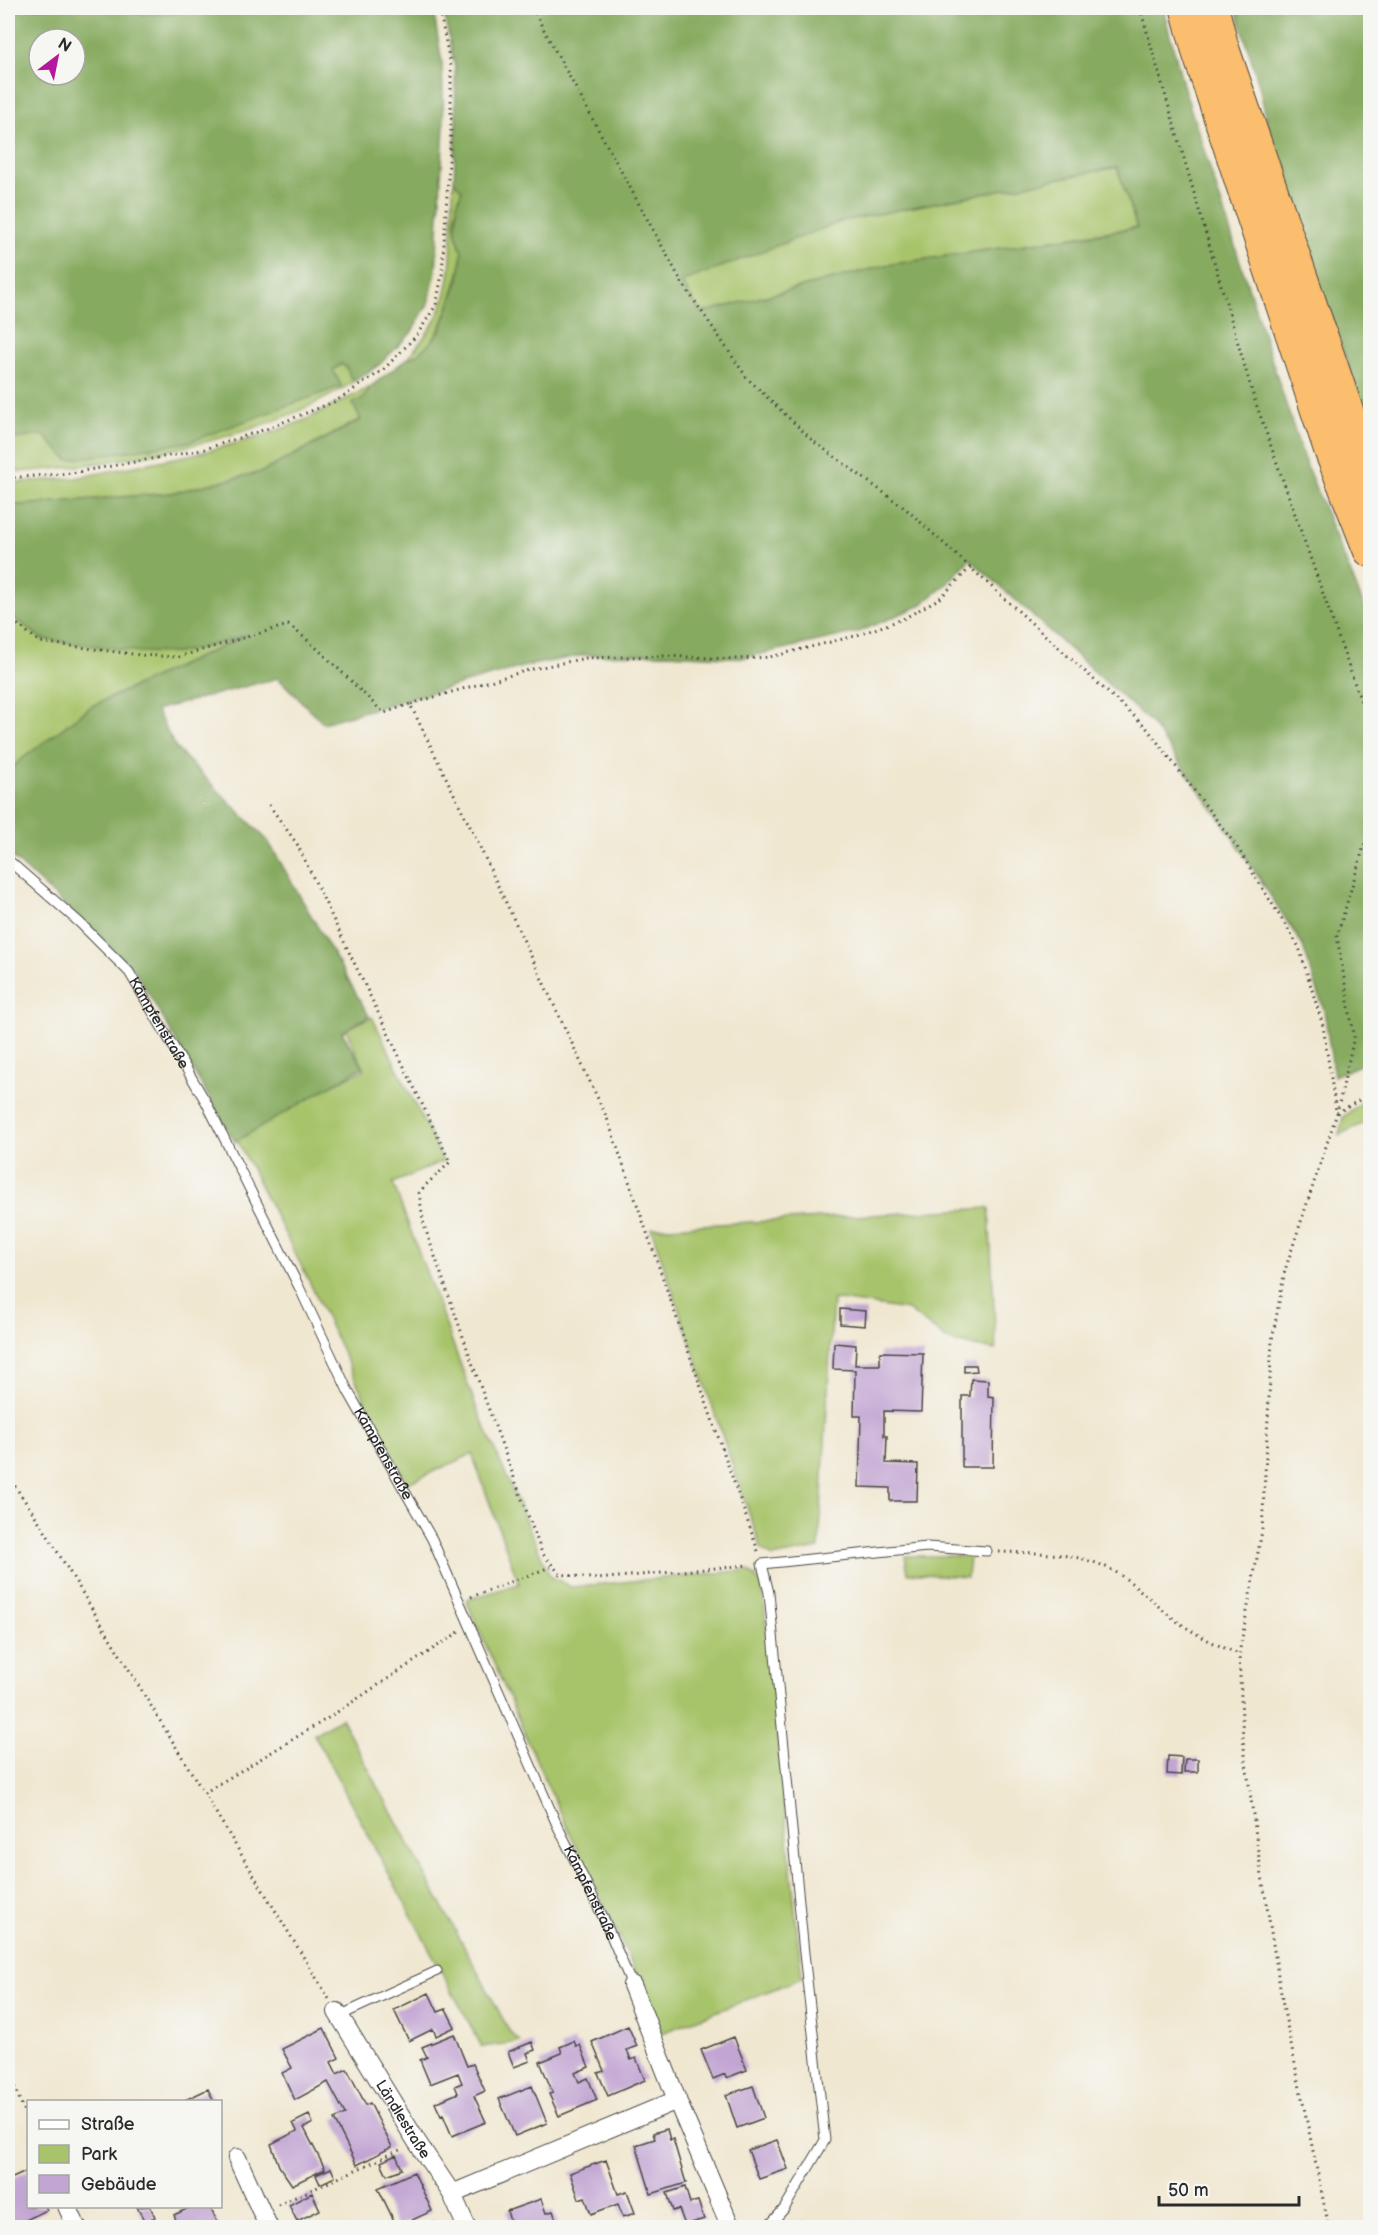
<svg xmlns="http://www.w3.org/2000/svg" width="1378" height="2235" viewBox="0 0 1378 2235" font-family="'Balsamiq Sans',sans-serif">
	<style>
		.green { fill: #a8c46b; stroke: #6a784b; stroke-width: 1.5 }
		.forest { fill: #86aa5f; stroke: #586a45; stroke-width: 1.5; fill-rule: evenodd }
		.building { fill: #c2a5d3 }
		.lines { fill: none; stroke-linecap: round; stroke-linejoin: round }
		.lane-casing { stroke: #494744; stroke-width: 11 }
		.street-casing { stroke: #494744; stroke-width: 20 }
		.highway-casing { stroke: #494744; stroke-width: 35 }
		.path { stroke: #494744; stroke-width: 3; stroke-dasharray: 1.5 4.5; stroke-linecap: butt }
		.lane { stroke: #fff; stroke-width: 9 }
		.street { stroke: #fff; stroke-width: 18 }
		.highway { stroke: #fbbd6e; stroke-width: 33 }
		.labels { text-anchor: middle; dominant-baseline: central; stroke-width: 4.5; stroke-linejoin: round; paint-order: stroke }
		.street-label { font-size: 15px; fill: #2b2b2b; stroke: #f6f6f2 }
	</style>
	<rect width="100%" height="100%" fill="#f6f6f2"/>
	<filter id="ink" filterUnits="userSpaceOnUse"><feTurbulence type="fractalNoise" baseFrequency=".0167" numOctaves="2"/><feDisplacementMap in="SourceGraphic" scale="12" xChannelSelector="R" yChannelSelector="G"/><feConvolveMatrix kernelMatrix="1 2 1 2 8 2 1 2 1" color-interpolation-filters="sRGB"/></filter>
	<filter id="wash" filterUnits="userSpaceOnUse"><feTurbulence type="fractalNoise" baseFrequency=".008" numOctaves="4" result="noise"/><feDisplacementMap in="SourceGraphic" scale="24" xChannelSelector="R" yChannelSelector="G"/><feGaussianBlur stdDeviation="1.35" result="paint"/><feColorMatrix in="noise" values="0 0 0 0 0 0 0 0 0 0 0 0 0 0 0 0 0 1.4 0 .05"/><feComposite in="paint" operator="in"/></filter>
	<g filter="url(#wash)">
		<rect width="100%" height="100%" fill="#f0e7d0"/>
		<path class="green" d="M119 8H179L178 13C158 14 138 16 119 8Z
			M1118 167 1138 227 887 265 701 313 681 281 842 221Z
			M454 181 462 189C457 203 453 220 456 235 458 241 461 247 462 253 462 267 457 280 453 293 444 319 436 350 407 359 420 343 435 325 442 305 456 269 450 219 454 181Z
			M342 364 346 367 351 378 356 380C285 428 183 450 99 463 69 467 38 472 8 472V440L341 385 333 370Z
			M370 387 363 399 361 419 262 472 171 493 8 506V483L76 478 204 452 266 435 305 420Z
			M8 613 42 639 177 653 206 647 254 632 92 706 18 762 8 774Z
			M372 1017 443 1161 393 1183 477 1409 550 1576 571 1587 748 1570 762 1584 802 1978 662 2033 619 1936 549 1789 466 1600 519 1584 472 1454 408 1483 388 1449 308 1279 233 1132 364 1070 346 1029Z
			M1370 1096V1120L1339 1135 1343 1117Z
			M989 1208 996 1350 949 1341 908 1310 833 1299 819 1548 773 1557 761 1548 651 1228Z
			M905 1556H969L967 1577 908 1573Z
			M341 1718 510 2032 520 2042 482 2047 314 1734Z"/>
		<path class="forest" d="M8 8H119C138 16 158 14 178 13L179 8H433L442 63 444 126 436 271 429 302 411 333 379 365 356 380 351 378 346 367 341 364 333 370 341 386 189 442 68 460 43 435 8 440ZM39 39H75V75H39Z
			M443 8H1163L1183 85 1303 457 1370 621V1061L1334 1076 1324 1010 1303 946 1228 830 1151 723 970 559 946 585 919 606 858 632 743 658 667 654 584 655 526 666 323 723 278 678 156 710 176 748 268 841 369 1016 342 1032 363 1067 235 1142 134 969 8 853V774L18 762 92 706 247 635 206 647 177 653 141 652 42 639 8 613V506L171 493 262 472 361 420 352 403 363 399 370 387 407 359 415 356 432 341 441 329 459 278 462 252 456 233 457 204 462 190 454 181 456 129 455 68ZM1117 167 1137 228 887 265 701 313 681 282 842 221Z
			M1236 8H1370V405L1363 408 1274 154 1259 85Z"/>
		<g id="blocks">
			<path class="building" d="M840 1309 866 1311 865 1326 840 1324Z
				M834 1343 856 1345 855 1365H880V1352L923 1353 921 1412 884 1411V1436H887L886 1463 918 1464 917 1501H890V1488L859 1487 861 1416H854L855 1370 833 1369Z
				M964 1365H976L977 1371 964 1372Z
				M971 1379 988 1380V1396L994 1397 993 1467H962V1396H970Z
				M1168 1756 1182 1757 1181 1775 1167 1774Z
				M1185 1759H1198V1772H1184Z
				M429 1993 438 2012 446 2009 455 2027 436 2036 433 2029 409 2041 394 2010Z
				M628 2026 637 2046 627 2050 631 2060 636 2058 645 2080 608 2096 598 2073 604 2071 592 2042Z
				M324 2028 339 2058 331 2062 337 2074 347 2069 366 2105 370 2103 392 2147 357 2165 334 2119 345 2114 328 2082 295 2100 282 2073 292 2068 282 2049Z
				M454 2034 467 2066 473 2064 485 2091 474 2096 486 2122 452 2136 443 2115 441 2116 435 2103 458 2093 455 2086 462 2083 458 2073 430 2084 420 2060 427 2057 422 2047Z
				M734 2037 747 2070 726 2078 725 2074 713 2079 701 2050Z
				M574 2041 576 2046 580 2045 589 2067 575 2073 579 2082 588 2078 597 2100 559 2116 549 2094 553 2093 540 2062 562 2053 560 2047Z
				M532 2042 535 2050 527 2053 530 2061 514 2067 508 2052Z
				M532 2086 547 2123 515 2136 499 2099Z
				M753 2086 764 2118 737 2128 726 2095Z
				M208 2089 214 2102H181Z
				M309 2115 313 2123 304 2128 325 2169 292 2185 279 2166 271 2144 297 2131 293 2123Z
				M667 2129 670 2140 673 2139 686 2183 651 2194 636 2145 655 2139 653 2133Z
				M777 2140 788 2169 759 2179 748 2150Z
				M396 2155 402 2169 387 2175 381 2162Z
				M606 2160 618 2194 627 2191 635 2213 623 2217 618 2204 591 2214 585 2197 579 2199 570 2173Z
				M331 2168 335 2177 320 2184 316 2175Z
				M28 2171V2206H45L47 2210 13 2226 8 2213V2180Z
				M414 2172 432 2211 397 2227 378 2188Z
				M685 2187 690 2203 698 2201 704 2219 685 2225 679 2209 673 2211 667 2193Z
				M312 2193 320 2210 297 2221 289 2205Z
				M541 2199 546 2213 553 2211 559 2228H512L507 2211Z
				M150 2206 155 2217 145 2222 137 2207Z
				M193 2206H210L220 2228H179L174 2215Z
				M806 2221 808 2228H786V2227Z
				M430 2222 431 2224 435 2222 437 2228H418Z"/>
		</g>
	</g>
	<g filter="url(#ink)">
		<use href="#blocks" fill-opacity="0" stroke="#494744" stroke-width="1.5"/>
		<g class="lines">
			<g class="lane-casing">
				<g id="lane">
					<path id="s1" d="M8 860 80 923 129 972 206 1102 299 1287 348 1391 432 1539 557 1825 604 1919 632 1985"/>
					<path d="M339 2016 437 1971"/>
					<path d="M767 2228 784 2209 825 2140 804 1953 769 1593 762 1564 927 1547 987 1551"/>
				</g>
			</g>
			<g class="street-casing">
				<g id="street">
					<path d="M632 1985 677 2100 731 2228"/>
					<path id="s2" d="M337 2012 417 2142 452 2194 467 2228"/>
					<path d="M237 2158 269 2228"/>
					<path d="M452 2194 677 2100"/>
					<path d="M67 2206 77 2228"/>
				</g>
			</g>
			<g class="highway-casing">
				<path id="highway" d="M1187 8 1199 53 1331 451 1370 550
					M1212 8 1222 47 1357 441 1370 475"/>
			</g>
			<path class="path" d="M532 8 681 281 747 378 813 441 906 509 1146 727 1237 847 1299 947 1323 1026 1336 1111
				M1140 8 1254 398 1370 727
				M8 478 72 473 202 450 266 429 336 401 383 370 417 335 436 305 442 275 451 130V67L439 8
				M8 617 40 642 140 655 178 657 288 625C323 650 352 684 384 713L410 704
				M269 805 297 844 450 1162C440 1173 428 1181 419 1193L424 1225 482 1391 542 1553 560 1574 597 1579 748 1565
				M1337 1113 1370 1094
				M8 1476 40 1523 329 1999
				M758 1551 607 1118 478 843 410 704 532 669 586 658 663 656 737 659 770 657 855 636 903 619 940 598 971 567
				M999 1552C1031 1553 1066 1552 1096 1563 1126 1573 1146 1597 1170 1616 1192 1633 1214 1644 1239 1654
				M471 1597 553 1566
				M204 1793 328 1718 459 1632
				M8 2070 28 2121
				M278 2205 400 2150
				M1329 2228 1283 2006 1258 1851 1243 1740 1239 1654 1262 1531 1272 1340 1285 1270 1337 1113 1354 1037 1337 936 1370 826"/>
			<use href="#lane" class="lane"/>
			<use href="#street" class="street"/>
			<use href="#highway" class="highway"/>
		</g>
	</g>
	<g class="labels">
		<g class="street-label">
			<text stroke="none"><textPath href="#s1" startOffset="224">Kämpfenstraße</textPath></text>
			<text stroke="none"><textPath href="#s1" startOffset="710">Kämpfenstraße</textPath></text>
			<text stroke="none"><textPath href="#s1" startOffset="1196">Kämpfenstraße</textPath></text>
			<text stroke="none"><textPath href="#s2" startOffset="126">Ländlestraße</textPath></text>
		</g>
	</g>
	<rect width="1378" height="2235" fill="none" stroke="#f6f6f2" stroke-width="30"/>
	<rect x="27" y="2100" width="195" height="108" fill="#f6f6f2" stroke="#a5a5a2" stroke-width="1.5"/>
	<rect x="39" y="2120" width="30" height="9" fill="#ffffff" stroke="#a5a5a2" stroke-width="1.5"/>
	<text x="81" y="2130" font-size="18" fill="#2b2b2b">Straße</text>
	<rect x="39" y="2145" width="30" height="18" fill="#a8c46b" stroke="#a5a5a2" stroke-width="1.5"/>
	<text x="81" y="2160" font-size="18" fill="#2b2b2b">Park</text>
	<rect x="39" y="2175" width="30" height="18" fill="#c2a5d3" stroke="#a5a5a2" stroke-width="1.5"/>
	<text x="81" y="2190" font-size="18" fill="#2b2b2b">Gebäude</text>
	<g transform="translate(57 57) rotate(32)"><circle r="28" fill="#f6f6f2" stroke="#a5a5a2" stroke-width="1.5"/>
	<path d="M0-4.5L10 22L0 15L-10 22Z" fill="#b5179e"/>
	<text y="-9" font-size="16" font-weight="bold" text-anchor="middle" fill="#2b2b2b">N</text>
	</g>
	<path d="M1159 2196v9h140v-9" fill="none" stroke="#2b2b2b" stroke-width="3"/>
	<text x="1168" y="2196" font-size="18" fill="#2b2b2b" stroke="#f6f6f2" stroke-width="4.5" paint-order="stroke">50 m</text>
</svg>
